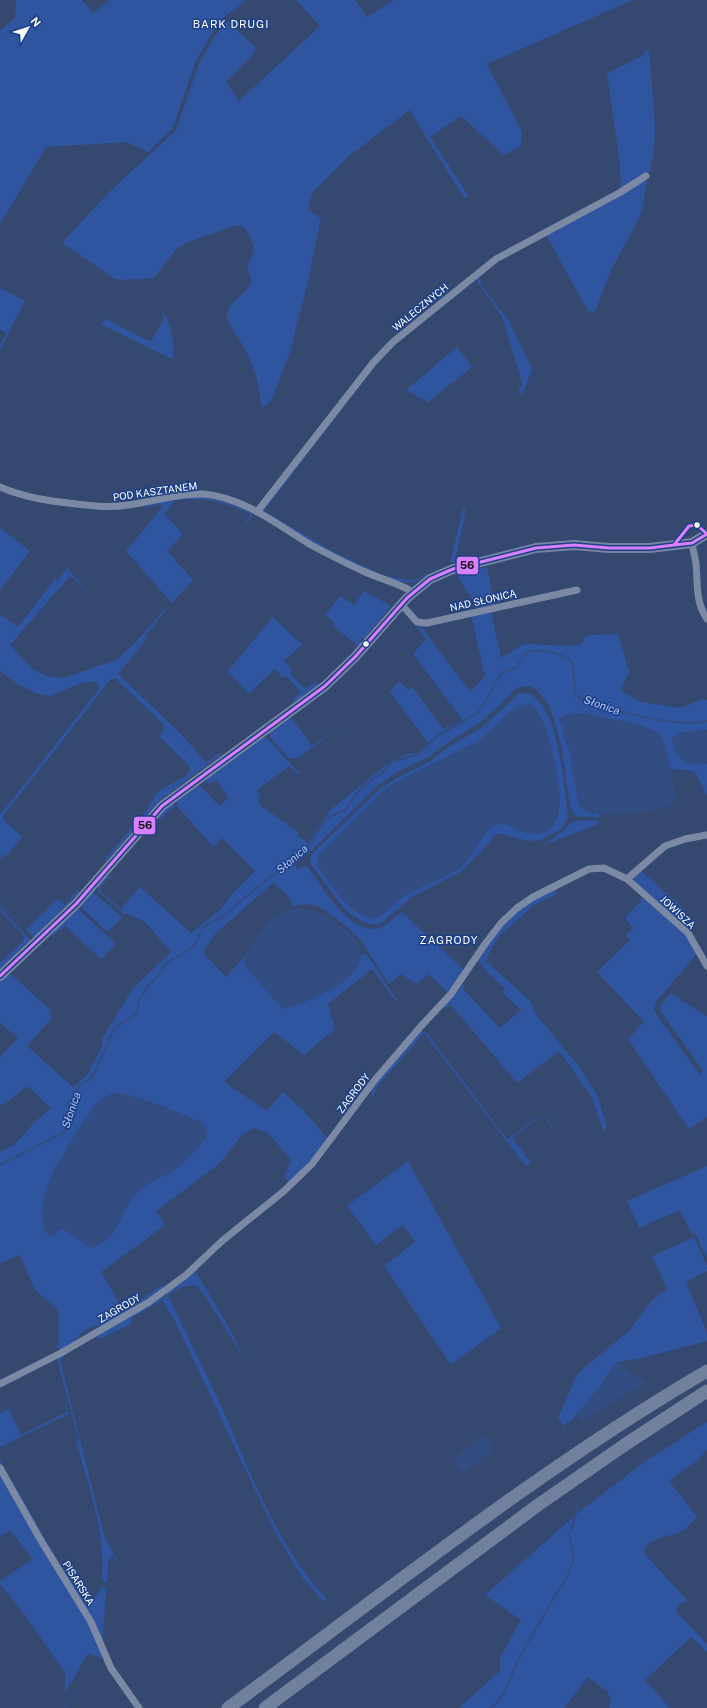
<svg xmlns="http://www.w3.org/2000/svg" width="707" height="1708" viewBox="0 0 707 1708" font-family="'Public Sans',sans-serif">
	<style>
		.green { fill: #3055a0; fill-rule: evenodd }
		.water { fill: #334c81 }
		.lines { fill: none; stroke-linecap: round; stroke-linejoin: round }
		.stream { stroke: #334c81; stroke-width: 2 }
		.street { stroke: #7b89a5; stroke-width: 7 }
		.secondary { stroke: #7784a1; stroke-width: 10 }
		.highway { stroke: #71809c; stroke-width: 13 }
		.bus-1-casing { stroke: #1c3f89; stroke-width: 6 }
		.bus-1 { stroke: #d880ff; stroke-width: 3 }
		.bus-dot { fill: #fff; stroke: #1c3f89; stroke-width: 1.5 }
		.labels { text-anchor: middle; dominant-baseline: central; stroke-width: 3; stroke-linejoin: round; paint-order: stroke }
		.street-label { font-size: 10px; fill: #fff; stroke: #1c3f89 }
		.neighbourhood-label { font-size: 11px; letter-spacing: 1px; fill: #fff; stroke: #1c3f89 }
		.water-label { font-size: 11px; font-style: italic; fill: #b2c8f3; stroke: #1c3f89 }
		.line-badge { stroke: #1c3f89; stroke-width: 1.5 }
		.pale-badge-label { font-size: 11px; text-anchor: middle; font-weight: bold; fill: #111 }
	</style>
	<rect width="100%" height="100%" fill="#344870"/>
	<path class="green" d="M16 0H82L93 13 110 0H246L223 18 209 38 195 63 173 128 148 152 126 142 46 147 0 224V30L15 18Z
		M296 0H355L367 17 393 0H633L487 64 522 132 521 146 504 155 461 116 430 137 468 195 465 199 427 139 410 110 349 156 312 193 308 209 321 219 307 285 289 355 271 401 261 408C261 388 255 371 247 353 243 343 227 324 227 316 227 302 244 296 250 285 253 279 248 274 248 267 248 262 252 258 253 253 255 245 249 235 245 228L237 225 188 242 176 249 154 278 123 280 115 279 62 243 107 194 176 130 199 64 212 40 227 21 256 48 254 53 226 82 239 101 320 26Z
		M648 50C651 62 651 75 652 87 655 116 657 143 650 171L621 190 620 163 607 73 644 55 643 52Z
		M644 180 647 182V184L641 213 633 230 611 270 595 312 588 311 546 235 504 257 479 276 482 286 509 321 532 369 523 394 521 395 518 388 523 386 502 316 478 283 476 277 504 256Z
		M0 288 25 301 0 350V344L6 333 0 329Z
		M162 312C171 318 176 349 172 359L102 325 105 319 149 341H151L164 319Z
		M457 347 472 367 428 402 406 390Z
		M343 406H344L264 511 336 553 383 575 412 581 450 563 463 509 466 510 455 560 478 555 477 556 450 563 432 571 413 583 401 581 400 583C353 568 305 538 262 513V510Z
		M201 497C219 500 235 505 252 513V516L247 522H245L251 514C224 502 205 497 175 500L164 514 183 534 167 551 193 580 172 603 126 551 163 506 160 504 146 507 148 504 182 498Z
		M0 528 30 551 0 590Z
		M487 567 495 604 478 608 456 574Z
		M67 568 91 594 72 577H69L10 645 31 668 46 676 63 678 116 660 134 644 166 608V610L145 636 147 639 118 674 177 730 206 762 222 752V754L160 800 106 861 104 860 146 811 156 794 162 789 186 776 189 772V766L159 736 164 730V725L115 678 110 680 3 816V819L22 837 6 856 4 855 0 859V815L100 688 95 681 81 683 50 696 35 693 16 683 0 671V614L18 627 55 579 58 581Z
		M364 591 391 606 364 639 363 638 360 641 361 643 358 646 332 625 334 622 325 615 340 596 354 605Z
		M404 611 419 628 420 627 418 624H434L422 628 470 692 485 676 471 616 491 612 501 658 524 644 571 646 582 644 584 638 591 635 618 634 629 672 620 690 641 702 680 708 701 700H707V730L680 733 672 739V743L686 764H707V795L694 771 671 769 662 737 643 726 581 713 571 714 560 723 563 726V733L571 755 578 803 592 813H599V817H582L575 815 570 806 562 748 551 710 547 702 536 689 528 686 521 687 515 689 498 707 478 724 441 747 429 757 399 771 377 786 314 848 294 865 298 869 303 866 308 867C322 887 350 936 379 928 388 925 394 917 402 912L465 971 449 992H447L429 974 416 984 401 974 389 984 360 939 341 922 318 906 307 904 292 906 290 898 273 883 215 934 203 952 226 977 244 957V962L247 968 277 1003 284 1009C301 1001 340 986 352 974 357 969 360 963 361 955H367L397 1000H395L372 969 328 1004 335 1029 304 1055 274 1032 224 1082 267 1111 283 1092 299 1107 300 1106 327 1138 309 1162 288 1183 285 1176 291 1160 267 1132 254 1128 243 1134 219 1164 156 1211 165 1225 101 1272 124 1311 162 1285 163 1287 158 1292 103 1326 95 1325 81 1333 76 1341 60 1350 55 1346 59 1345V1314L56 1308 35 1290 20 1255 0 1263V1152C18 1146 22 1135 34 1123 39 1118 45 1113 51 1108L27 1086 6 1103 0 1105V1057L18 1038 0 1023V982L8 974 12 975 51 1011 50 1016 52 1018 27 1046 73 1087 87 1075 103 1044 102 1039 133 988 171 952 145 922 126 913 125 915 98 891 97 888 105 876H112L110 879 108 878 100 888V891L121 909 140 887 191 933 219 911 234 892 255 871 222 838 213 847 176 805 159 820 158 814 171 803 175 805 178 803 176 799 199 784 219 806 229 798 216 780 209 784 206 782V779L263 737 268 739 299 773V776L290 766 258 789 260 805 298 832 297 835 308 843 330 810 390 762 407 754 418 753 428 743 390 692 397 683 401 682 408 690 412 687 443 729 463 721 413 654 426 639ZM121 1093 162 1106 170 1172C158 1178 146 1183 136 1194 122 1209 119 1232 101 1244L72 1235 67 1230 61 1229 56 1232V1168L72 1140 95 1106 103 1098 112 1094Z
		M273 617 302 645 284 661 292 670 289 672 303 687 308 688 316 682 318 685 294 703 292 700 299 694V690L286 676 283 678 275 669 249 693 227 672Z
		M520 693C558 688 564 790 568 816L565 824 560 830 538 841 522 840 500 833 495 835 480 853 460 872 412 897 384 921 377 925 363 922 345 910 311 864 310 860 312 854 381 788 401 776 431 761 445 749 481 728ZM511 711 538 712C548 736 584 836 532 834 520 834 507 819 495 825 481 831 475 854 463 865 448 878 429 882 412 891 401 896 392 905 383 914L319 856 380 794 393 784 480 740 493 730Z
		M289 717 293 720 312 746 341 727 298 758H289L270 737 269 732Z
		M598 820V824C589 828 578 831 569 835 559 839 553 843 542 844L554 838 574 821Z
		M641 871 684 909 675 919 634 881 635 877Z
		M78 890 80 892 34 937 0 904V903L26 929 58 899 65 905Z
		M554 890 557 894 534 905 499 936 491 949 486 961 530 1001 535 1013 580 1068 598 1097 607 1128 603 1130 592 1097 559 1051 517 1083 450 1004 446 1008 444 1006 463 985H465L463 989 500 1028 521 1010 502 992 505 989 485 970 478 960 498 930 527 903Z
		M93 892 122 917 109 931 105 930 81 907V905Z
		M643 898 683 931 696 952 695 956 655 1003 654 1011 699 1074 703 1071 661 1012 660 1007 670 993 707 1016V1117L689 1129 628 1039 644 1022 597 972 630 940 626 935 633 928 625 918Z
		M0 908 30 940 0 969V963L24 940V936L0 911Z
		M76 909 79 910 116 944 101 959 65 926 52 937V933Z
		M420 1031 425 1032 430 1037 503 1134 509 1140 511 1137 538 1116H544L552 1126 551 1127 543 1116H540L513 1137V1139L531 1163 526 1166 424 1033 376 1088 373 1098 371 1090Z
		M408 1161 501 1328 451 1365 384 1266 415 1242 403 1225 376 1245 347 1206Z
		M707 1166V1258L695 1233 692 1234 680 1210 639 1228 627 1201Z
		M694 1237 707 1266V1271L686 1282 707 1333V1341L642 1358 619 1362 612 1368 598 1389 576 1416 564 1426 558 1418 575 1379 579 1372 630 1330 652 1300 667 1289 652 1256Z
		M197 1268 199 1269 196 1272 228 1326 247 1363 207 1299 197 1286C186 1284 177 1289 168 1295 185 1333 205 1370 222 1408 250 1471 278 1549 327 1599L324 1602 301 1576 273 1528 175 1321 162 1300 132 1318 131 1324 99 1339 97 1335 161 1296 165 1298 167 1297 166 1293Z
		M60 1356 64 1357 60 1360 104 1535 120 1567 113 1556H111L108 1562 107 1583 102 1581C106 1534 89 1487 76 1442L79 1441 57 1359Z
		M64 1397 69 1414 0 1447V1413L9 1409 21 1435 67 1412Z
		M707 1422V1450L698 1460 669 1481 697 1517C692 1523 687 1528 680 1532 668 1537 646 1537 644 1553L687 1600 677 1607 676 1612 707 1644V1652L691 1637 645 1680 670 1708H609L611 1702 608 1692 588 1677 564 1708H459L500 1671V1657L521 1620 485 1595 579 1512 647 1460Z
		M0 1460 49 1546 87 1606 93 1601 102 1586 104 1587 106 1592 102 1645 0 1465Z
		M0 1472 90 1625 103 1659 88 1653 65 1693V1672L23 1613 0 1584V1581L33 1559 10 1530 0 1537Z"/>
	<path class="water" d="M528 704C532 706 535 708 538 712 551 730 570 811 550 828 527 846 511 819 496 824 484 829 475 854 464 864 450 878 428 882 411 891 398 899 389 910 377 918 352 921 330 883 318 866L317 861 319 856 380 794 393 784 480 740C495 728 510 708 528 704Z
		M581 713 643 726 660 733 671 769 676 800 675 802C660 815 594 820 580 807L571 765V755L563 733V726L559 719 564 715Z
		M707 730V764C691 765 682 766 675 751 673 746 672 743 672 739L680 733Z
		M295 909C315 909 328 915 343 928 349 933 356 938 359 946 373 978 306 1003 284 1009L277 1003 247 968 244 962V957C258 936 268 913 295 909Z
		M121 1093 162 1106 202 1122 206 1127 207 1137C196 1149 184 1164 170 1173 158 1179 146 1183 136 1194 118 1214 122 1238 91 1248 81 1242 71 1231 61 1229L52 1237 49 1236C43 1231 42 1224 42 1216 42 1182 64 1152 82 1125 88 1116 94 1104 103 1098 108 1094 115 1094 121 1093Z
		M619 1362 646 1383 582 1421 576 1416 598 1389 612 1368Z
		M480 1437H485L492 1447 491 1452 466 1472H463L454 1462 453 1460Z"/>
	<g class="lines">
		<path class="stream" d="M0 1165 63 1133 69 1122 75 1093 79 1086 92 1078 115 1027 136 1014 139 1000 148 986 158 976 166 963 191 949 196 943 204 926 223 917 244 898 307 848 327 818 345 810 361 788 383 772 391 762 419 754 438 735 468 719 478 712 486 701 498 678 503 672 516 668C520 663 522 656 527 653 536 647 569 654 572 664 576 674 573 686 576 696 600 709 681 729 707 721
			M64 1708 77 1686
			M490 1708C506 1699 510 1676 518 1661 533 1631 552 1602 569 1573L574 1558 569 1535 577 1511 576 1498"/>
		<path class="street" d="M0 487C25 498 50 501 76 504 94 506 110 508 128 505 152 502 177 493 203 494 243 497 278 525 311 545 328 554 345 563 363 571 377 578 402 584 412 592
			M257 512 373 363 393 342 496 259 619 193 646 176
			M692 543C693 550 695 557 696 564 698 584 695 601 707 619
			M401 604 417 622 427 623 577 590
			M627 879 665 846 685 839 707 835
			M0 1384 61 1353 149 1302 186 1275 222 1241 284 1191 312 1164 374 1081 422 1025 451 994 485 944 501 923 517 908 533 897 589 869 604 868 627 879 688 933 707 966
			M0 1468 40 1539 91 1622 111 1668 139 1708"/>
		<path class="secondary" d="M0 976 76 904 162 806 325 686 355 657 407 598 430 579 453 569 536 548 574 545 609 548H650L692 543 707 534"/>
		<path class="highway" d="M228 1708C385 1593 539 1469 707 1371
			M265 1708 538 1505 626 1444 707 1391"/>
		<g class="bus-1-casing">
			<path id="bus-1" d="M697 525 707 534 692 543 674 545 689 526Z
				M0 976 76 904 162 806 325 686 355 657 407 598 430 579 453 569 536 548 574 545 609 548H650L674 545"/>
		</g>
		<use href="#bus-1" class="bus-1"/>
	</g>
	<g class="bus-dot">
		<circle cx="697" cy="525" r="3.5"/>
		<circle cx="366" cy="644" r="3.5"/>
	</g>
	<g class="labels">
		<g class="street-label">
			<text transform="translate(420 307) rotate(-39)">WALECZNYCH</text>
			<text transform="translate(155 491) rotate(-8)">POD KASZTANEM</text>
			<text transform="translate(483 600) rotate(-13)">NAD SŁONICĄ</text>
			<text transform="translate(678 912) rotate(43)">JOWISZA</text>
			<text transform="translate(353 1093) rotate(-53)">ZAGRODY</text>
			<text transform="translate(119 1308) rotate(-30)">ZAGRODY</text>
			<text transform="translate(79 1583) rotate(58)">PISARSKA</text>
		</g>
		<g class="neighbourhood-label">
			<text x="231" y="24">BARK DRUGI</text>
			<text x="449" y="940">ZAGRODY</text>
		</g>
		<g class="water-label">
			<text transform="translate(602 705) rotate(19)">Słonica</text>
			<text transform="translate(292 859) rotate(-41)">Słonica</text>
			<text transform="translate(71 1110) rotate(-71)">Słonica</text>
		</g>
	</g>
	<g class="line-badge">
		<rect x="456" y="556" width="23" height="19" rx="4" fill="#d880ff"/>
		<rect x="133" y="816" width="23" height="19" rx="4" fill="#d880ff"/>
	</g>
	<g class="pale-badge-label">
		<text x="467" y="569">56</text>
		<text x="145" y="829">56</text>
	</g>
	<g transform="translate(28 28) rotate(51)" stroke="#1c3f89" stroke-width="3" paint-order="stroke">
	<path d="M0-3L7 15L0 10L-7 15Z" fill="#ffffff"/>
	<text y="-6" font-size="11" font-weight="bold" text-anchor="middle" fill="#ffffff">N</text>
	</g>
</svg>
